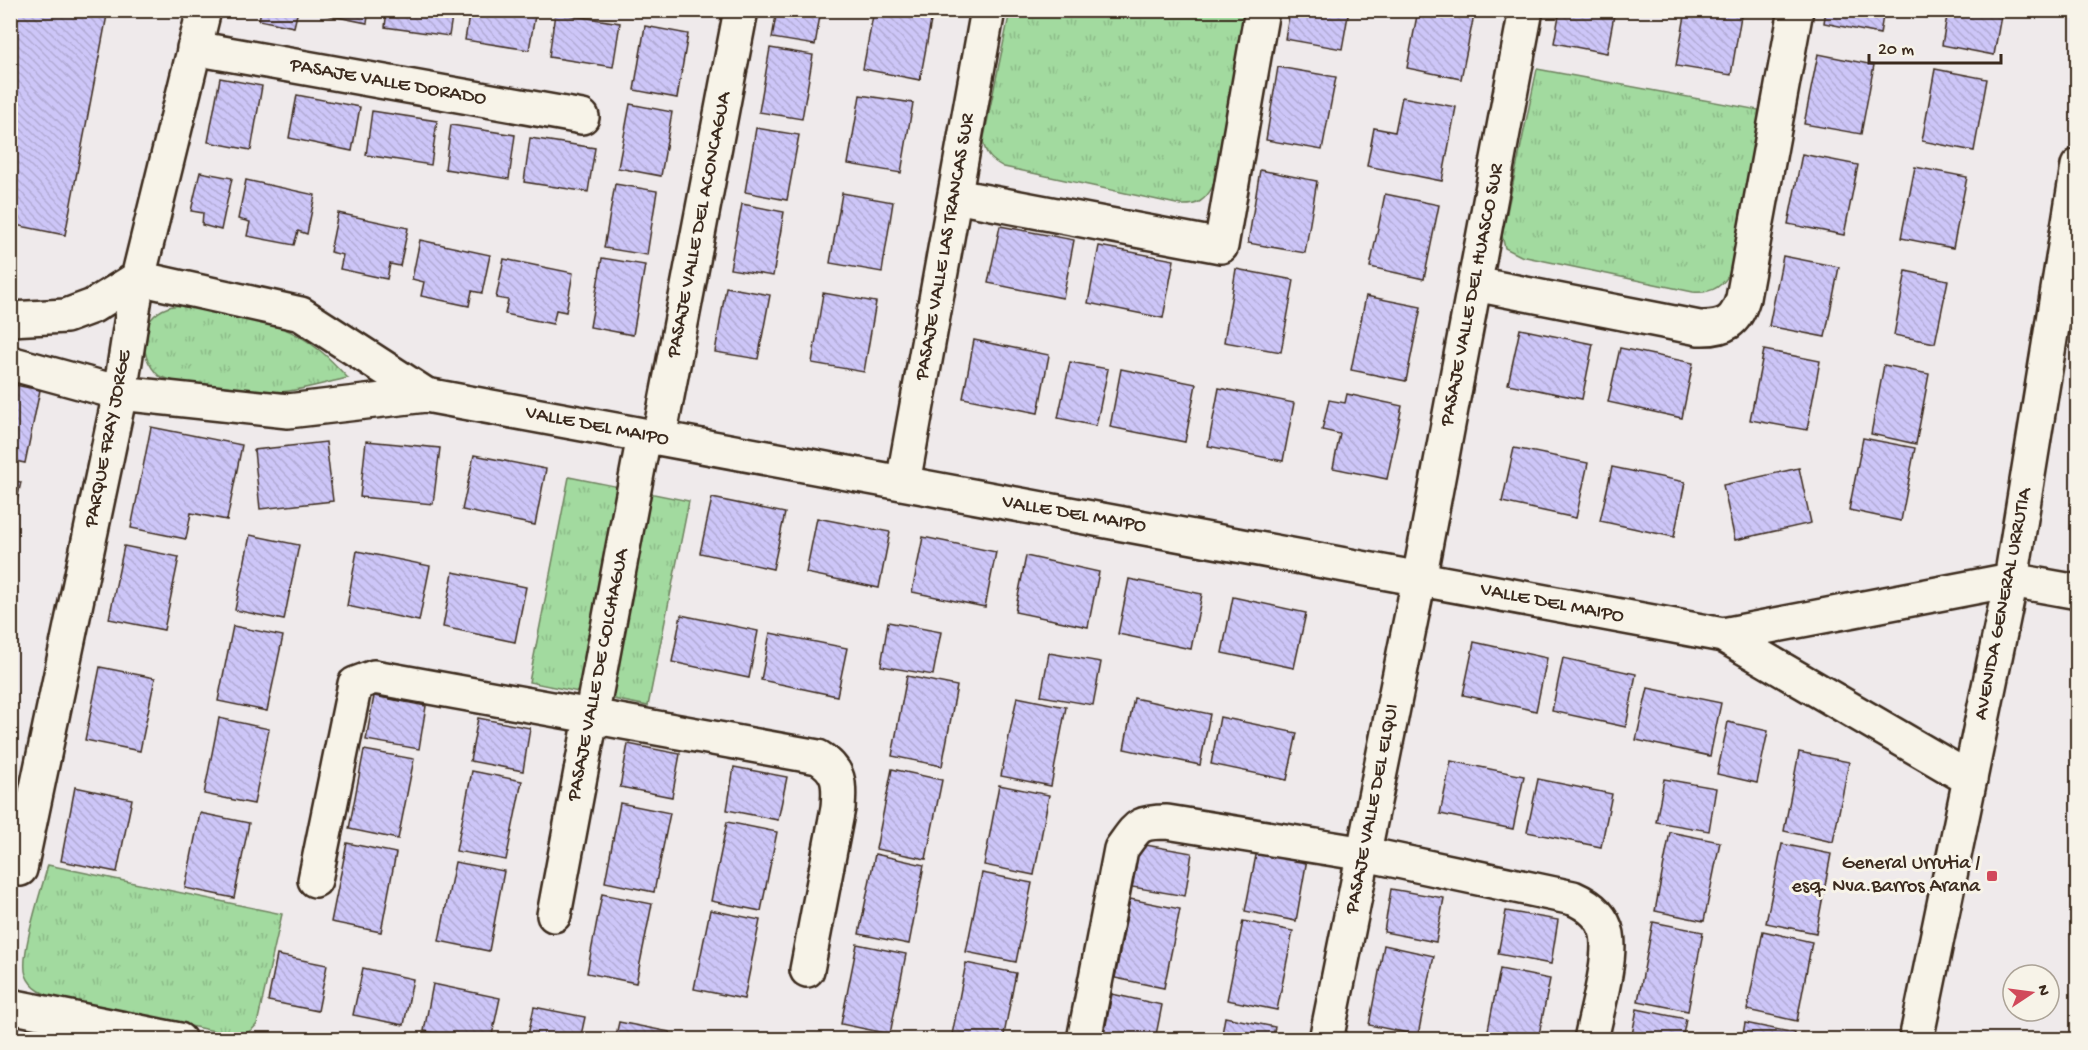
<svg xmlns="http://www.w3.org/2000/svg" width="2088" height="1050" viewBox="0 0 2088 1050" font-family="'Gochi Hand',sans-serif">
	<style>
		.grass { fill: url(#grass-tufts); stroke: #6e825e; stroke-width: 1.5 }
		.building { fill: url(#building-back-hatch); stroke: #3b2a1e; stroke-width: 1.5 }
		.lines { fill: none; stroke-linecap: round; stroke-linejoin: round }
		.minor-casing { stroke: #3b2a1e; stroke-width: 38 }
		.secondary-casing { stroke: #3b2a1e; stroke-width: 38 }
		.minor { stroke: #f7f3e8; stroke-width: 33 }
		.secondary { stroke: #f7f3e8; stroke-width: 33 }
		.poi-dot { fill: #d1495b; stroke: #f7f3e8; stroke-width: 2 }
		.labels { text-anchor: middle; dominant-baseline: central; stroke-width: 6; stroke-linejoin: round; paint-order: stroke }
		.street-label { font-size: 20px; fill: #3b2a1e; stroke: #f7f3e8 }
		.poi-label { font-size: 20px; fill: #3b2a1e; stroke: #f7f3e8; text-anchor: end }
	</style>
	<defs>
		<pattern id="grass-tufts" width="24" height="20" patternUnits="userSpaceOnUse" patternTransform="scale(1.5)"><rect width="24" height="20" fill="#a2da9f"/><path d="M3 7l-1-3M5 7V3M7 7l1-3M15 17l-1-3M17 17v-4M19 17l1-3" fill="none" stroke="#8cbb88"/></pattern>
		<pattern id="building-back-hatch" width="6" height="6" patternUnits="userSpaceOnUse" patternTransform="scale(1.5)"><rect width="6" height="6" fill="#cdc6f8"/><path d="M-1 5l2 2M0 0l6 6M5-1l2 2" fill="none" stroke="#b1aad4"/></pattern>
	</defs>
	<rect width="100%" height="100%" fill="#efeaeb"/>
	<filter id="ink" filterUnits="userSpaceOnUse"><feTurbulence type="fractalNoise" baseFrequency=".0167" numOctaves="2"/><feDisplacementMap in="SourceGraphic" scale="12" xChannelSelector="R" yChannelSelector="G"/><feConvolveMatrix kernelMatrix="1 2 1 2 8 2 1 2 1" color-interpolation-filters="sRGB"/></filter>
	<g filter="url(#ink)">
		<path class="grass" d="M1010 11H1246L1213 186C1205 201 1197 206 1181 205L1004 167C992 161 986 155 983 142Z
			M1537 69 1764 111 1731 271C1723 287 1711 294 1693 292L1521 256 1505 248 1502 236Z
			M193 304C235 314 283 320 318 349 329 357 338 368 348 378 329 382 309 388 289 391 248 397 197 390 159 376 137 355 137 318 169 307 176 305 185 305 193 304Z
			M569 477 689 501 648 706 529 682Z
			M48 865 282 914 257 1024C250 1034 241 1036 229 1034L59 999C45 995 31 989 26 975 19 956 42 888 48 865Z"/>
		<path class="building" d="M13 10H108L65 235 10 224V23Z
			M261 10H298L294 27 259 20Z
			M303 10H369L367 23Z
			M387 10H453L449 36 385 27Z
			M470 10H536L529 50 465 40Z
			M648 10H693L691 18Z
			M777 10H821L815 45 772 38Z
			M874 10H933L920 80 863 69Z
			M1290 10H1349L1342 49 1285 39Z
			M1418 10H1475L1461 79 1407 68Z
			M1560 10H1615L1607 53 1554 43Z
			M1686 10H1742L1731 75 1676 66Z
			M1826 10H1884L1880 34 1824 23Z
			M1948 10H2002L1994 55 1942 45Z
			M555 13 620 23 613 67 549 57Z
			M645 26 688 34 677 98 634 90Z
			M770 48 813 55 802 119 759 112Z
			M1818 54 1874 65 1861 134 1804 124Z
			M1278 67 1336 77 1322 150 1266 140Z
			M1935 69 1987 79 1974 151 1922 141Z
			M220 78 262 86 251 150 208 142Z
			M297 95 360 107 352 151 289 138Z
			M860 95 913 103 901 173 848 164Z
			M1402 97 1456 107 1442 181 1367 166 1374 128 1395 132Z
			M630 104 672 112 661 176 618 168Z
			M372 111 437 121 431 165 366 155Z
			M451 125 515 135 509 179 445 169Z
			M756 128 799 135 787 200 745 192Z
			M530 138 595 148 588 192 524 182Z
			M1802 154 1858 165 1844 235 1788 224Z
			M1915 167 1967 177 1953 248 1901 238Z
			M1260 170 1317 181 1305 253 1248 243Z
			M200 172 232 178 221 230 202 225 203 213 191 211Z
			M246 180 315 195 307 234 298 231 294 245 247 236 250 222 238 219Z
			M615 184 657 191 647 255 604 248Z
			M842 193 893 202 882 272 830 263Z
			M1385 194 1439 205 1424 279 1370 267Z
			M742 204 784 212 773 276 730 269Z
			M338 213 408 228 400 266 390 264 387 279 340 269 343 255 330 252Z
			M1000 226 1074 240 1063 298 988 283Z
			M420 240 490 255 482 293 472 291 469 306 421 296 424 282 412 279Z
			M1099 246 1174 260 1163 318 1088 303Z
			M1783 256 1839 267 1825 337 1769 326Z
			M602 258 645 265 633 335 590 327Z
			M504 259 573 273 566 312 556 310 553 324 505 314 508 300 496 298Z
			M1236 269 1294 280 1281 352 1224 342Z
			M1906 271 1948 280 1935 343 1894 335Z
			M726 287 770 295 758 359 715 352Z
			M823 293 876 302 864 372 812 363Z
			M1366 296 1421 307 1406 381 1351 370Z
			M1520 329 1593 344 1582 399 1508 384Z
			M974 340 1049 355 1038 413 963 398Z
			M1620 348 1693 363 1682 418 1608 402Z
			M1764 350 1820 361 1807 430 1750 420Z
			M1070 362 1108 369 1096 426 1058 418Z
			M1884 365 1929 374 1916 444 1871 434Z
			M1121 369 1196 384 1185 442 1110 427Z
			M10 384 40 390 25 463 10 460Z
			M1219 388 1294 403 1283 461 1208 446Z
			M1347 394 1402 406 1387 479 1333 468 1340 434 1322 430 1329 400 1345 403Z
			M151 427 242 445 227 520 191 513 186 539 131 528Z
			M1863 438 1915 448 1901 521 1849 510Z
			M366 441 440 448 433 504 360 497Z
			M326 442 333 501 260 509 254 450Z
			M1514 448 1588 463 1576 518 1502 502Z
			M474 455 546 469 535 525 462 510Z
			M1612 467 1685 482 1674 537 1600 521Z
			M1799 468 1811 523 1735 540 1723 485Z
			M10 480 21 482 10 532Z
			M712 498 785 513 773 569 700 553Z
			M817 518 890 532 879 588 806 573Z
			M250 535 299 545 284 620 235 610Z
			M923 537 996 552 985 607 912 592Z
			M124 546 179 557 164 630 109 619Z
			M357 551 430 566 419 621 347 606Z
			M1026 556 1099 572 1088 627 1015 612Z
			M453 572 526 587 515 642 443 627Z
			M1129 579 1202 594 1191 649 1118 634Z
			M1233 597 1306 613 1294 668 1222 653Z
			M681 615 758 631 749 678 672 662Z
			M888 622 941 632 933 675 881 666Z
			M233 626 283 636 267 711 218 701Z
			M770 633 847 648 837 696 761 680Z
			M1474 642 1547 658 1536 711 1463 695Z
			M1049 653 1101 662 1093 705 1041 696Z
			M1563 658 1636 674 1626 727 1552 711Z
			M100 667 155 678 140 751 85 740Z
			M907 676 957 686 942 766 892 756Z
			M1648 688 1721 703 1710 756 1636 740Z
			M374 696 426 706 419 749 366 740Z
			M1017 697 1066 707 1051 786 1001 776Z
			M1134 698 1210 714 1200 765 1124 749Z
			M1220 717 1297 733 1287 780 1211 764Z
			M219 718 269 729 254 804 204 794Z
			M478 718 530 728 523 771 470 761Z
			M1728 722 1768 731 1757 783 1717 774Z
			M628 744 680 754 672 797 620 787Z
			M364 750 414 759 398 839 349 829Z
			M1799 752 1849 762 1833 842 1784 831Z
			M1451 761 1524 776 1513 829 1440 814Z
			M734 767 787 777 778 820 727 810Z
			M892 769 942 780 926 859 876 849Z
			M472 771 522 781 506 860 456 851Z
			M1538 779 1612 794 1601 847 1527 832Z
			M1664 779 1716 788 1709 831 1656 822Z
			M999 785 1049 795 1034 875 984 865Z
			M75 787 132 799 117 872 61 861Z
			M620 803 670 813 654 892 605 882Z
			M200 813 249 823 234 898 185 888Z
			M727 822 777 832 761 911 711 901Z
			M1670 832 1720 842 1704 921 1655 911Z
			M347 843 396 853 381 932 331 922Z
			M1140 844 1192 853 1185 896 1132 887Z
			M1782 844 1831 854 1816 933 1766 923Z
			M1257 850 1307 859 1296 921 1245 911Z
			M875 854 924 865 909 944 859 934Z
			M455 862 504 871 489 951 439 941Z
			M982 873 1032 883 1016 962 966 952Z
			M1391 889 1444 898 1436 942 1384 932Z
			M602 894 652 904 636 983 587 973Z
			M1130 899 1180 909 1164 988 1115 978Z
			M710 910 760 920 744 999 694 989Z
			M1506 911 1558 920 1551 964 1498 954Z
			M1243 921 1293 931 1277 1010 1227 1000Z
			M1653 922 1703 932 1688 1011 1638 1001Z
			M1763 931 1812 942 1797 1021 1747 1010Z
			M857 944 906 954 890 1034 841 1024Z
			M1384 945 1434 956 1418 1035 1369 1025Z
			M277 955 327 965 318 1011 268 1001Z
			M966 963 1016 973 1003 1040H951Z
			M363 968 413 979 404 1025 353 1015Z
			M1500 969 1550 979 1538 1040H1486Z
			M433 984 500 998 491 1040H467L424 1031Z
			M1112 994 1162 1005 1155 1040H1103Z
			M534 1007 585 1017 580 1040H527Z
			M1637 1009 1686 1019 1682 1040H1631Z
			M1225 1017 1275 1027 1272 1040H1221Z
			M619 1022 670 1032 668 1040H615Z
			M1745 1023 1795 1033 1794 1040H1742Z"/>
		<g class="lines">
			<g class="minor-casing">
				<path id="minor" d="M194 48 582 117
					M955 196 1221 246 1262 10
					M1475 284 1699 328C1725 329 1736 322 1743 298L1796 10
					M10 319 66 316 93 306 138 278 301 314 426 395
					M10 363 120 393 288 411 426 395 1723 635 1970 779
					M659 438 741 10
					M903 483 988 10
					M1723 635 2011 580 2078 592
					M20 869 120 393 138 278 204 10
					M315 880 355 684 374 677 818 757C840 770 840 784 838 808L807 970
					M554 915 644 436
					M10 1006 179 1040
					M1084 1040 1121 849C1138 826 1137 822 1167 822L1365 854 1573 898C1589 905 1603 916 1607 934 1612 960 1596 1013 1591 1040
					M1326 1040 1419 579 1526 10"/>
			</g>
			<g class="secondary-casing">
				<path id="secondary" d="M1916 1040 2011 580 2078 166"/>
			</g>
			<use href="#minor" class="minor"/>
			<use href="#secondary" class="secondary"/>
		</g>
	</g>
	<rect class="poi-dot" x="1986" y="870" width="12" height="12" rx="3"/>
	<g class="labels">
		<g class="street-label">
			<text transform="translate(388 83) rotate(10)">PASAJE VALLE DORADO</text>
			<text transform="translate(700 225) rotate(-79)">PASAJE VALLE DEL ACONCAGUA</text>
			<text transform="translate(946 247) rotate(-80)">PASAJE VALLE LAS TRANCAS SUR</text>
			<text transform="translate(1473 295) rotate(-79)">PASAJE VALLE DEL HUASCO SUR</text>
			<text transform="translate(597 427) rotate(11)">VALLE DEL MAIPO</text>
			<text transform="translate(109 439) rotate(-79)">PARQUE FRAY JORGE</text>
			<text transform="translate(1074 515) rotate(10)">VALLE DEL MAIPO</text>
			<text transform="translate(1552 604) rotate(11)">VALLE DEL MAIPO</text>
			<text transform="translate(2004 604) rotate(-79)">AVENIDA GENERAL URRUTIA</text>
			<text transform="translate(599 675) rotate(-79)">PASAJE VALLE DE COLCHAGUA</text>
			<text transform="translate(1373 809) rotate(-79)">PASAJE VALLE DEL ELQUI</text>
		</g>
		<g class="poi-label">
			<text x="1980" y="864">General Urrutia /<tspan x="1980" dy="23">esq. Nva.Barros Arana</tspan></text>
		</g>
	</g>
	<rect width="2088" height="1050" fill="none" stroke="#f7f3e8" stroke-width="36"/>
	<rect x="18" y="18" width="2052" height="1014" fill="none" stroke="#3b2a1e" stroke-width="2" filter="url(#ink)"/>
	<g transform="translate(2031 993) rotate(77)"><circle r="28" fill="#f7f3e8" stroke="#aca397" stroke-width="1.5"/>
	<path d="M0-4.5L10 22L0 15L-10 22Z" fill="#d1495b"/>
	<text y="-9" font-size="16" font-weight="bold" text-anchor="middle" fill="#3b2a1e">N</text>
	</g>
	<path d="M1869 54v9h132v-9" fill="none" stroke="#3b2a1e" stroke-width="3"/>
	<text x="1878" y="54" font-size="18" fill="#3b2a1e" stroke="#f7f3e8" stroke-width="4.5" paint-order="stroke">20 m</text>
</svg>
